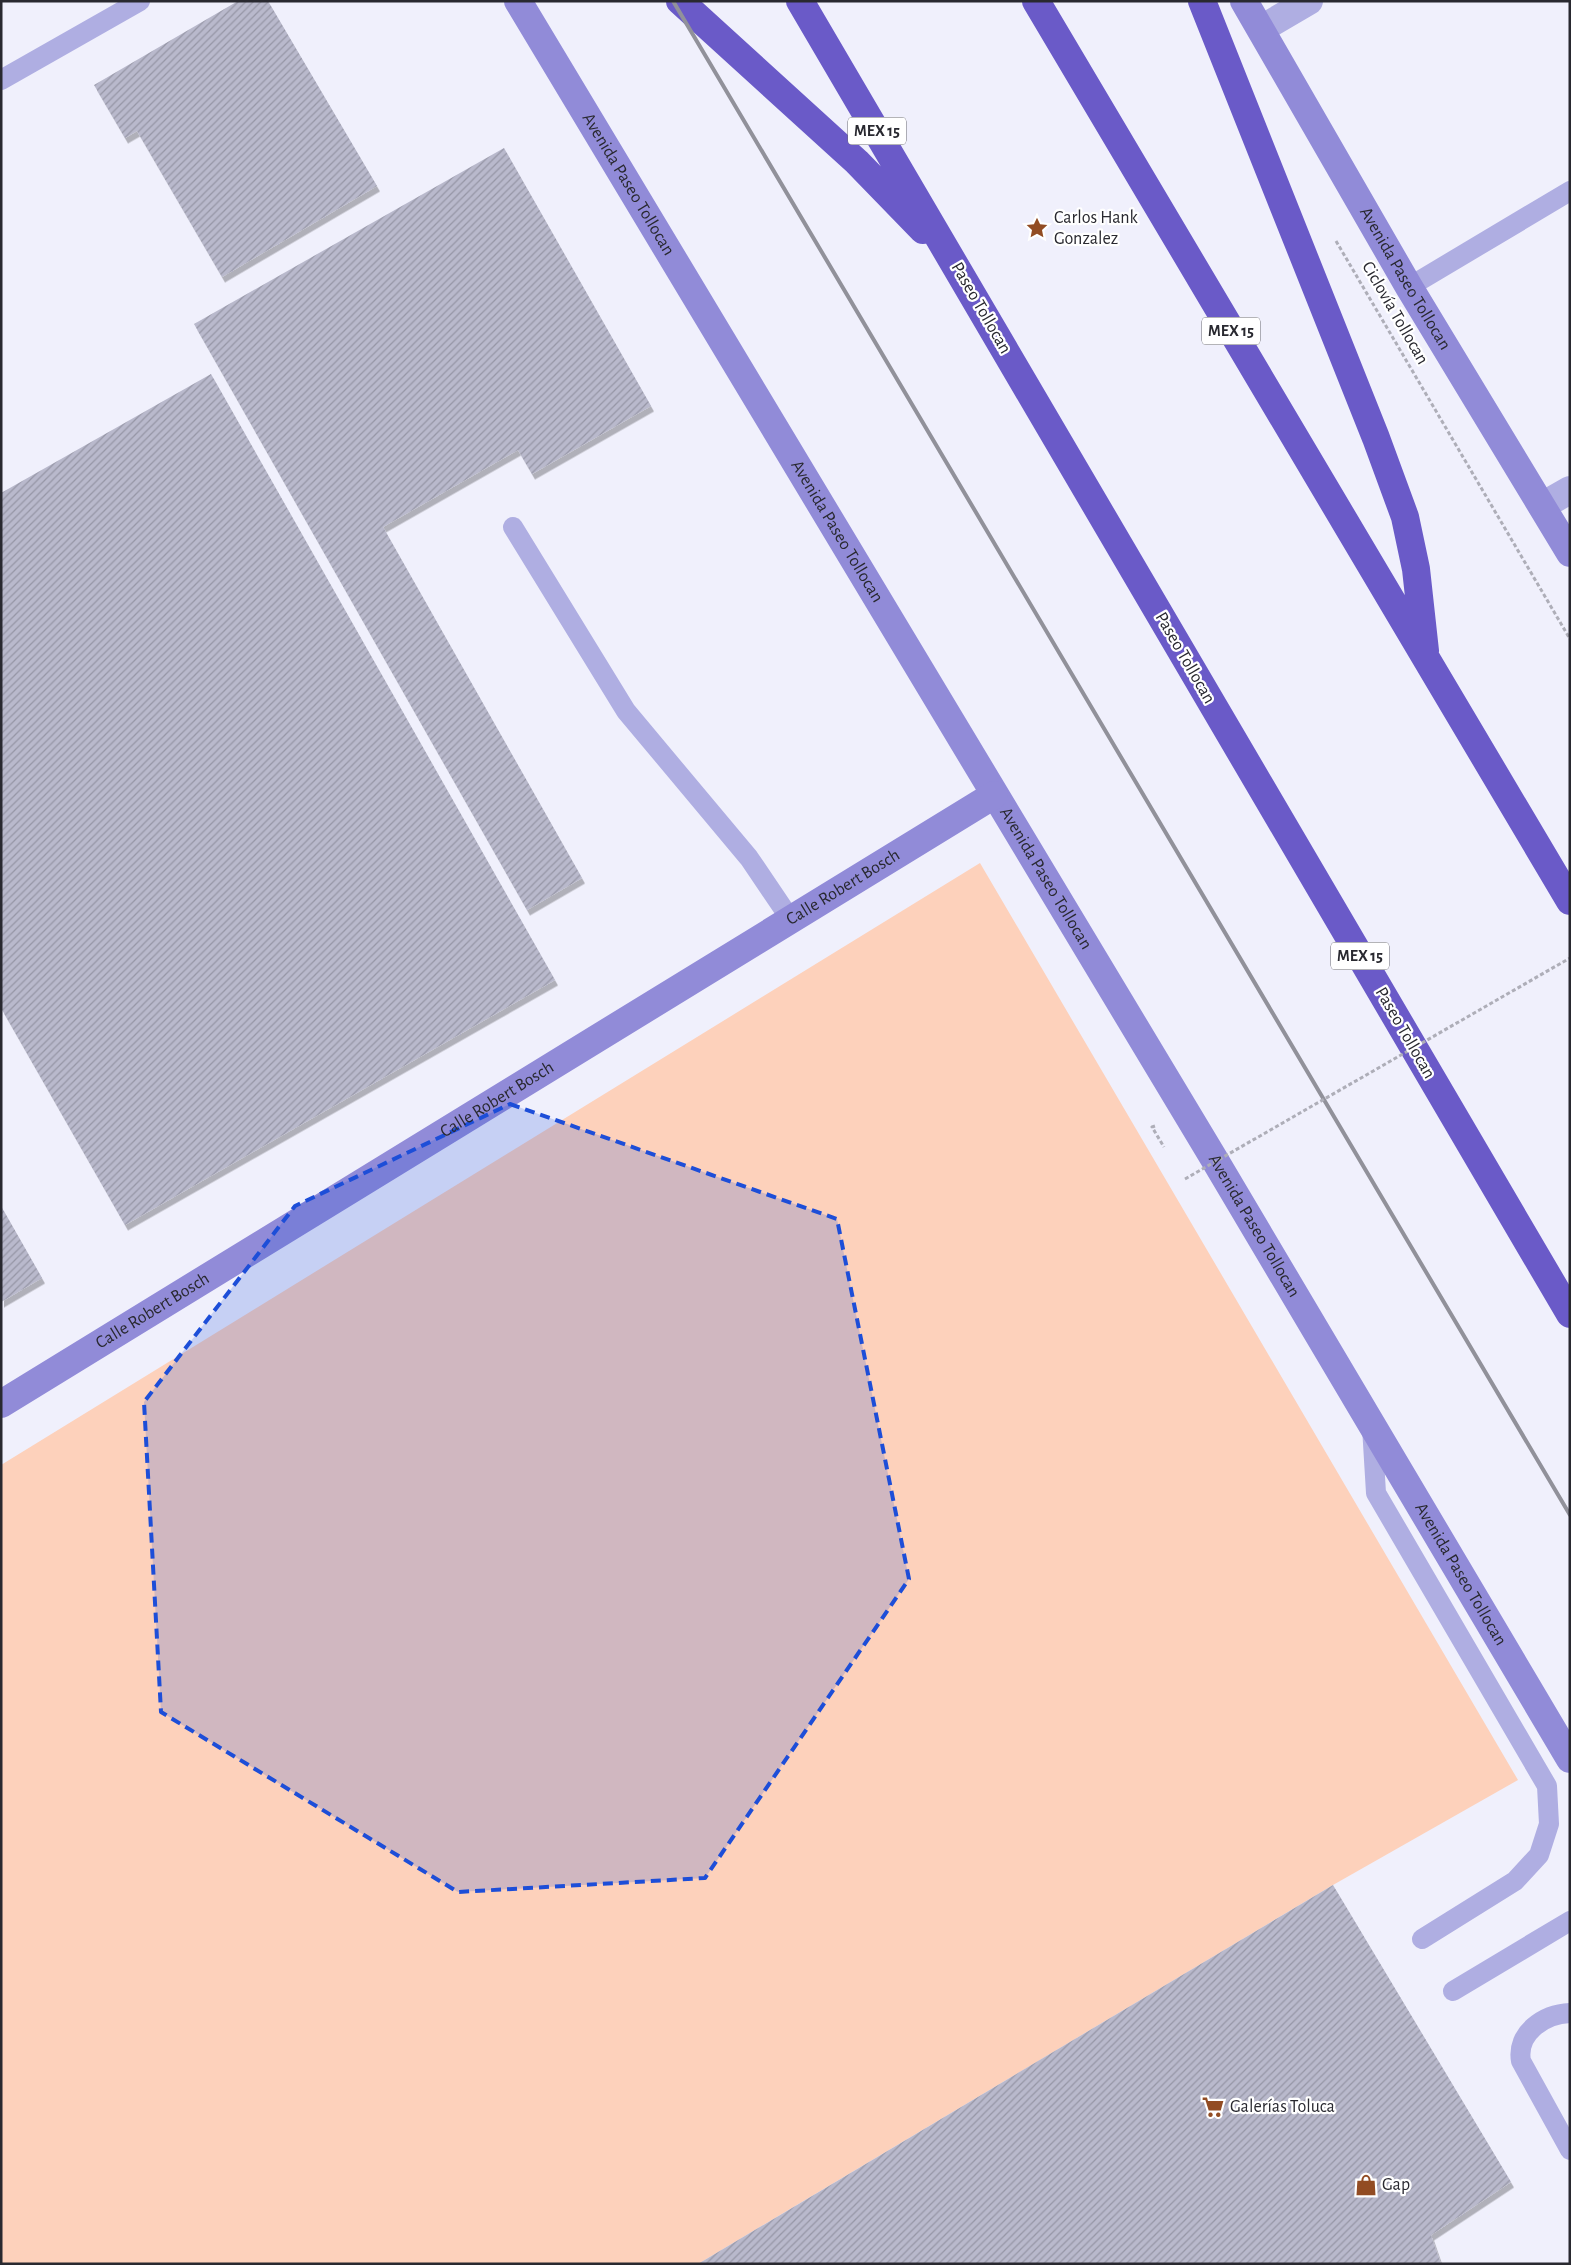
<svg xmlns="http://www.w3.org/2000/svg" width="1571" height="2265" viewBox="0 0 1571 2265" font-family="'Alegreya Sans',sans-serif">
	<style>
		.grass { fill: #fdd1bb }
		.building { fill: url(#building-hatch); filter: url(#shadow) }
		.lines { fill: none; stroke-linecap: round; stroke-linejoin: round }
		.path { stroke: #aeaeb8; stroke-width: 3; stroke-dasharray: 4 2.5; stroke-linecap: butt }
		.lane { stroke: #afaee2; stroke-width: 20 }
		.street { stroke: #afaee2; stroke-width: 28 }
		.secondary { stroke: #918bd8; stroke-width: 28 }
		.highway { stroke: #6a5ac8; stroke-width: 28 }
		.rail { stroke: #91919a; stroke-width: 4 }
		.path-bridge { stroke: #aeaeb8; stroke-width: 3; stroke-dasharray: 4 2.5; stroke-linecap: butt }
		.marked { fill: #1d4ed8; fill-opacity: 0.2; stroke: #1d4ed8; stroke-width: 4; stroke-dasharray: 10 6; stroke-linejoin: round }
		.labels { text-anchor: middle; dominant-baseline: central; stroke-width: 4.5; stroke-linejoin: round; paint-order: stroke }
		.shield { fill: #fff; stroke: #69696e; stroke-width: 1 }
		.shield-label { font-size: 16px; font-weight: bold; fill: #292930 }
		.street-label { font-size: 18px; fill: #292930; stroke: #fff }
		.poi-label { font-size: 18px; fill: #292930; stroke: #fff; text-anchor: start }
	</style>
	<defs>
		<pattern id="building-hatch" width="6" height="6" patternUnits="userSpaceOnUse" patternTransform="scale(1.25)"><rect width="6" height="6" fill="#b9b9cc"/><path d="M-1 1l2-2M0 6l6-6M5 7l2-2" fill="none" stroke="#9696a6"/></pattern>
		<filter id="shadow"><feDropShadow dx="3" dy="5.5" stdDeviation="0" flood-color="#0004"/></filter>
	</defs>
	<rect width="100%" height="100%" fill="#f0f0fc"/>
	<path class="grass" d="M980 863 1518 1780 1333 1885 698 2264H1V1465Z"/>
	<path class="building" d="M238 1H268L377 186 222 277 137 131 125 138 94 85Z
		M504 148 651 406 532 474 518 450 383 527 582 878 527 910 194 324Z
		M211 374 555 980 125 1225 1 1008V493Z
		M1 1206 42 1278 1 1302Z
		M1333 1885 1511 2182 1431 2235 1441 2264H698Z"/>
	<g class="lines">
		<path class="path" d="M1336 241 1570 639
			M1155 1126 1152 1127 1164 1147"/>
		<path class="lane" d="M1 80 140 1
			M1409 287 1570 191
			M513 527 626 711 749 858 791 920
			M1372 1427 1376 1493 1547 1786 1549 1824 1539 1855 1515 1881 1422 1939
			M1453 1991 1570 1921
			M1570 2013C1544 2014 1516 2033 1521 2061L1570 2150"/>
		<path class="street" d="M1261 29 1309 1
			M1542 506 1570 490"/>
		<g class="secondary">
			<path id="s1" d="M518 1 1213 1157 1570 1759"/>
			<path id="s2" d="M1244 1 1409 287 1570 553"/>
			<path id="s3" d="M1 1404 994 795"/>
		</g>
		<path class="highway" d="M680 1 857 162 923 230
			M800 1 1570 1314
			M1036 1 1570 901
			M1202 1 1376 438 1405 517 1416 569 1425 651"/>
		<path class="rail" d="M673 1 1570 1515"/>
		<path class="path-bridge" d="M1185 1179 1570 958"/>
	</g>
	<path class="marked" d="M510 1104 837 1219 909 1579 705 1878 458 1892 161 1712 144 1402 295 1206Z"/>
	<defs>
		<g id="sight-bare" transform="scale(1.725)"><path d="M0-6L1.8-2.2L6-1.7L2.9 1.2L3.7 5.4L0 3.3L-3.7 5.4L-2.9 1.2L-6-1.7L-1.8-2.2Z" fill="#924c23" stroke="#fff" stroke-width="2.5" paint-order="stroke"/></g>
		<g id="supermarket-bare" transform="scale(1.725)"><path d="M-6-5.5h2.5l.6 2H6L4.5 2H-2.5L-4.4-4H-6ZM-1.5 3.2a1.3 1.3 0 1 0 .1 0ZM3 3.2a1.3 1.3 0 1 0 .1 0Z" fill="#924c23" stroke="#fff" stroke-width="2.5" paint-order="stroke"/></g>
		<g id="shop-bare" transform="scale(1.725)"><path d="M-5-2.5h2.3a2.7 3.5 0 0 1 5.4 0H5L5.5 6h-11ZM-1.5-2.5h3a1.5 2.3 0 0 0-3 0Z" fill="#924c23" stroke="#fff" stroke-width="2.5" paint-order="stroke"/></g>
	</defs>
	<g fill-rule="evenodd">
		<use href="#sight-bare" x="1037" y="228"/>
		<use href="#supermarket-bare" x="1213" y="2107"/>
		<use href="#shop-bare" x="1366" y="2185"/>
	</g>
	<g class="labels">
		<g class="shield">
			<rect x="848" y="117.5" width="58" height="27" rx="4"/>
			<rect x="1202" y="317.5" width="58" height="27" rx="4"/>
			<rect x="1331" y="942.5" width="58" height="27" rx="4"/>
		</g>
		<g class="shield-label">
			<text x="877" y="131">MEX 15</text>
			<text x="1231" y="331">MEX 15</text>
			<text x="1360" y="956">MEX 15</text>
		</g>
		<g class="street-label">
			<text stroke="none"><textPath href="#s1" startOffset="214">Avenida Paseo Tollocan</textPath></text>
			<text stroke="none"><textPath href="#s2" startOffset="321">Avenida Paseo Tollocan</textPath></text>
			<text transform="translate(981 308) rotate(60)">Paseo Tollocan</text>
			<text transform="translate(1395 313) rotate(60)">Ciclovía Tollocan</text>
			<text stroke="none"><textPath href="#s1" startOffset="619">Avenida Paseo Tollocan</textPath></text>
			<text transform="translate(1185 658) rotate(60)">Paseo Tollocan</text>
			<text stroke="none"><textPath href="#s1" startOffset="1024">Avenida Paseo Tollocan</textPath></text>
			<text stroke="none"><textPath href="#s3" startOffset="988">Calle Robert Bosch</textPath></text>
			<text transform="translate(1405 1033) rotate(60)">Paseo Tollocan</text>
			<text stroke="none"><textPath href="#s3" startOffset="582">Calle Robert Bosch</textPath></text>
			<text stroke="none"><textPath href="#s1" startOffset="1429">Avenida Paseo Tollocan</textPath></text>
			<text stroke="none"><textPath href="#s3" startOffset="178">Calle Robert Bosch</textPath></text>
			<text stroke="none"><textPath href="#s1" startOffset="1834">Avenida Paseo Tollocan</textPath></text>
		</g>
		<g class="poi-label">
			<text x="1054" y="218">Carlos Hank<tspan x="1054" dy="21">Gonzalez</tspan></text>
			<text x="1230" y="2107">Galerías Toluca</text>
			<text x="1382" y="2185">Gap</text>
		</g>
	</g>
	<rect width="1571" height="2265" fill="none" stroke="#292930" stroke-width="5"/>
</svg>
